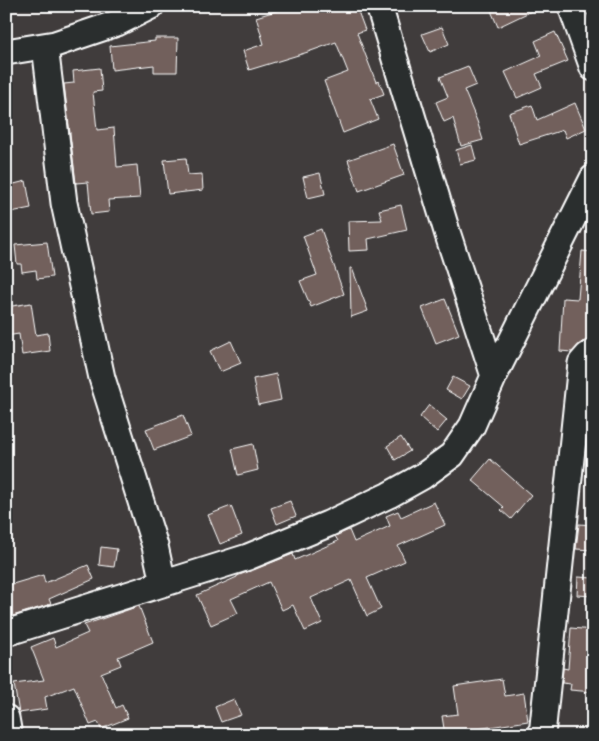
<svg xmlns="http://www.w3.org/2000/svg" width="599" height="741" viewBox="0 0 599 741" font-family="'Gochi Hand',sans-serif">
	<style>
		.building { fill: #72605c; stroke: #fff }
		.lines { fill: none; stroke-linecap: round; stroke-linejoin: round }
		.minor-casing { stroke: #fff; stroke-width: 29 }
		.minor { stroke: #2a2d2e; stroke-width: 25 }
	</style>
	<rect width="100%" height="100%" fill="#403c3c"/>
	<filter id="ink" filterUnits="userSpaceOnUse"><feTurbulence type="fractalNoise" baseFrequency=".02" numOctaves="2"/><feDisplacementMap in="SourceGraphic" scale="10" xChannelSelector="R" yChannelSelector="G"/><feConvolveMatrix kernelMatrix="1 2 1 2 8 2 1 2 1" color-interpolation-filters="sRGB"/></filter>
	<g filter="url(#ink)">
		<path class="building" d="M292 6H356L365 30 357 33 376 82 379 81 384 94 370 99 378 119 343 133 324 81 348 72 336 42 308 52 249 70 243 51 264 44 256 17Z
			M489 6H542L498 27Z
			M442 27 449 44 430 52 422 34Z
			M555 32 568 61 536 74 542 87 517 98 505 72 541 56 535 41Z
			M155 38H178L177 72H154V65L112 70 110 46 155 41Z
			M468 66 476 85 464 90 477 121 483 140 461 146 453 118 444 122 436 102 448 97 440 77Z
			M100 68 102 91 93 92 97 130 114 128 117 167 137 165 140 198 108 200 109 212 91 214 88 182 76 183 64 84 74 83 73 71Z
			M575 103 586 129 566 138 563 130 519 144 509 113 532 105 537 120Z
			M393 144 404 175 359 191 348 160Z
			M472 145 476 160 460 164 456 150Z
			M186 158 188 175 202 174 203 190 168 194 164 160Z
			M320 173 325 194 308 198 303 177Z
			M26 181 31 208 6 213V186Z
			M401 205 407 230 368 239 369 250 349 251 348 221 382 220 379 210Z
			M321 229 344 294 311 307 300 281 317 275 303 236Z
			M47 242 52 277 37 279 36 270 22 272 21 264H17L15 245Z
			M582 251 593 252V339L582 342 572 352 560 351 563 298 578 299Z
			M350 268H352L368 311 351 317Z
			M445 299 459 334 436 343 422 308Z
			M31 303 36 335 48 333 50 351 22 355 19 334 6 336V307Z
			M231 341 241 363 220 372 210 351Z
			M276 374 281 400 258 405 253 379Z
			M453 377 470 386 462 399 446 390Z
			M429 405 447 420 437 432 420 417Z
			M183 415 191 436 154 450 146 429Z
			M401 437 410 451 395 460 387 446Z
			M253 444 258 470 238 475 232 449Z
			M490 459 531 495 511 519 501 510 504 507 472 480Z
			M290 501 296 516 277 524 271 508Z
			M434 502 445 525 398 546 405 561 367 578 381 609 367 616 351 580 311 598 322 623 305 631 293 605 282 610 269 582 231 599 238 613 211 625 197 595 237 577V576L293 554 295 560 338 541 335 536 349 530 354 542 390 526 386 516 398 511 401 517Z
			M231 506 242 535 220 544 208 515Z
			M579 524 593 525V550L576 549Z
			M101 547 117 549 114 567 99 565Z
			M88 565 94 579 49 599 51 604 6 618V586L43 575 45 583Z
			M578 577 593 578V596L577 595Z
			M139 606 153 642 118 657 121 665 101 673 116 708 122 705 128 718 101 729 98 722 90 725 74 686 45 697 47 709 19 713 14 684 44 680 31 647 53 638 56 647 88 633 84 625Z
			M571 628 593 630V692L570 690 571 684 562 683 563 668 568 669Z
			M502 679 505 696 524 693 528 721 458 732V735H445L442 716 458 714 454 686Z
			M234 699 241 715 221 722 215 707Z"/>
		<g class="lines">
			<g class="minor-casing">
				<path id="minor" d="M379 6 448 235 494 376
					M571 6 593 68
					M45 46 64 203 102 378 155 546 163 583
					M6 52 55 44 117 23 151 6
					M6 633 248 557 328 524 389 495 423 476 452 455 472 426 494 376 593 178
					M6 718 9 735
					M542 735 581 363 588 355 593 353"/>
			</g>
			<use href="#minor" class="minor"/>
		</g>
	</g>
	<rect width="599" height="741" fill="none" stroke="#2a2d2e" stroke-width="25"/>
	<rect x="12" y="12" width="574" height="716" fill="none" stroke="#fff" stroke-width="2" filter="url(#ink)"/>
</svg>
